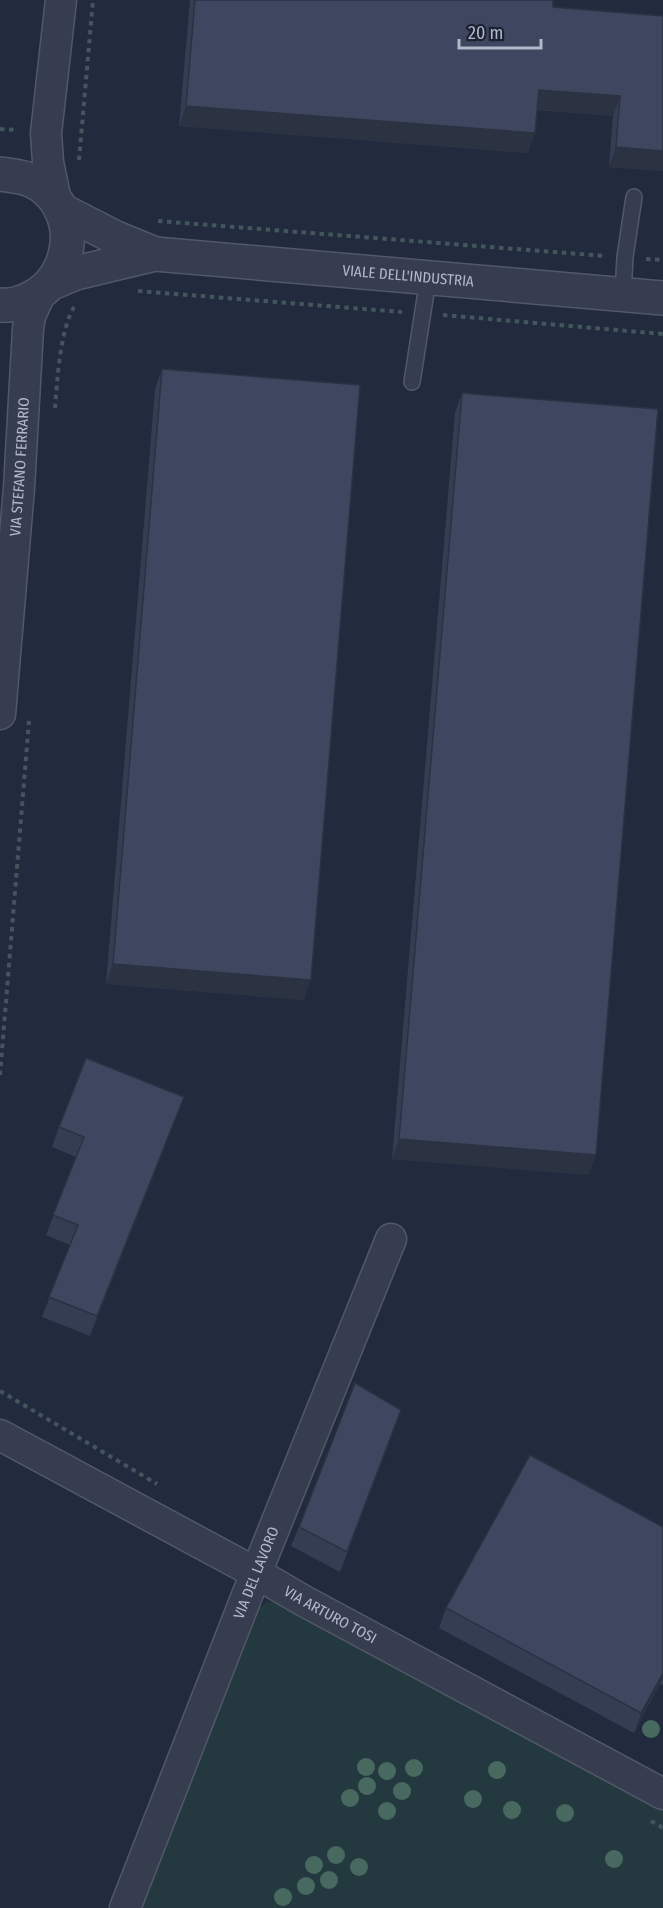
<svg xmlns="http://www.w3.org/2000/svg" width="663" height="1908" viewBox="0 0 663 1908" font-family="'Fira Sans Condensed',sans-serif">
	<style>
		.green { fill: #24393f }
		.lines { fill: none; stroke-linecap: round; stroke-linejoin: round }
		.service-casing { stroke: #515869; stroke-width: 18 }
		.minor-casing { stroke: #515869; stroke-width: 33 }
		.tertiary-casing { stroke: #515869; stroke-width: 36 }
		.path { stroke: #42565c; stroke-width: 4; stroke-dasharray: 4.5 4.5; stroke-linecap: butt }
		.service { stroke: #363d4e; stroke-width: 15 }
		.minor { stroke: #363d4e; stroke-width: 30 }
		.tertiary { stroke: #363d4e; stroke-width: 33 }
		.tree { fill: #48695f }
		.wall { fill: #353d52 }
		.shaded-wall { fill: #2b3242 }
		.building { fill: #3e475f; stroke: #2b3242; stroke-width: 1.5 }
		.labels { text-anchor: middle; dominant-baseline: central; stroke-width: 4.5; stroke-linejoin: round; paint-order: stroke }
		.street-label { font-size: 15px; fill: #b2b8c9; stroke: #1b2233 }
	</style>
	<rect width="100%" height="100%" fill="#222b3e"/>
	<path class="green" d="M277 1601 299 1611 663 1809V1908H139L255 1611 267 1602Z"/>
	<g class="lines">
		<g class="service-casing">
			<path id="service" d="M623 294 625 257 634 197
				M412 382 428 279"/>
		</g>
		<g class="minor-casing">
			<g id="minor">
				<path d="M56 201 48 162 46 133 61 0"/>
				<path id="s1" d="M0 714 19 488 28 329 30 316 40 294"/>
				<path id="s2" d="M0 1435 256 1573 304 1601 663 1794"/>
				<path id="s3" d="M125 1908 246 1598 391 1239"/>
			</g>
		</g>
		<g class="tertiary-casing">
			<g id="tertiary">
				<path d="M0 174C14 176 28 177 40 185 81 213 74 277 31 298 22 303 11 306 0 305"/>
				<path id="s4" d="M61 210 116 238 155 254 663 298"/>
				<path d="M52 283 76 273 155 254"/>
			</g>
		</g>
		<path class="path" d="M0 129 18 130
			M79 160 93 0
			M158 221 605 256
			M646 259 663 260
			M138 291 402 312
			M443 315 663 334
			M55 408C57 382 60 330 74 307
			M0 1075 29 721
			M0 1391 157 1484
			M651 1821 663 1828"/>
		<use href="#service" class="service"/>
		<use href="#minor" class="minor"/>
		<use href="#tertiary" class="tertiary"/>
	</g>
	<g class="tree">
		<circle cx="651" cy="1729" r="9"/>
		<circle cx="366" cy="1767" r="9"/>
		<circle cx="414" cy="1768" r="9"/>
		<circle cx="497" cy="1770" r="9"/>
		<circle cx="387" cy="1771" r="9"/>
		<circle cx="367" cy="1786" r="9"/>
		<circle cx="402" cy="1791" r="9"/>
		<circle cx="350" cy="1798" r="9"/>
		<circle cx="473" cy="1799" r="9"/>
		<circle cx="512" cy="1810" r="9"/>
		<circle cx="387" cy="1811" r="9"/>
		<circle cx="565" cy="1813" r="9"/>
		<circle cx="336" cy="1855" r="9"/>
		<circle cx="614" cy="1859" r="9"/>
		<circle cx="314" cy="1865" r="9"/>
		<circle cx="359" cy="1867" r="9"/>
		<circle cx="329" cy="1880" r="9"/>
		<circle cx="306" cy="1886" r="9"/>
		<circle cx="283" cy="1897" r="9"/>
	</g>
	<path class="wall" d="M190 0H553V7L663 16V171L609 167 613 116 537 110 528 153 179 126Z
		M162 369 304 1000 106 984 155 389Z
		M462 393 589 1175 392 1159 455 413Z
		M184 1097 90 1336 42 1317 70 1245 46 1235 76 1157 52 1147 59 1127Z
		M394 1430 340 1572 291 1546 299 1527Z
		M663 1527V1685L660 1684 634 1733 439 1628 446 1608Z"/>
	<path class="shaded-wall" d="M539 90 620 96 613 116 532 109Z
		M186 106 535 133 528 153 179 126Z
		M616 147 663 151V171L609 167Z
		M113 964 311 980 304 1000 106 984Z
		M184 1097 177 1117 90 1336 97 1316Z
		M399 1139 596 1155 589 1175 392 1159Z
		M663 1673V1677L660 1684 634 1733 641 1713Z"/>
	<path class="building" d="M195 0H553V7L663 16V151L616 147 620 96 539 90 535 133 186 106Z
		M162 369 360 385 311 980 113 964Z
		M462 393 658 409 596 1155 399 1139Z
		M86 1058 184 1097 97 1316 49 1297 78 1225 53 1215 84 1137 59 1127Z
		M355 1383 401 1410 347 1552 299 1527Z
		M530 1455 663 1527V1673L641 1713 446 1608Z"/>
	<g class="labels">
		<g class="street-label">
			<text stroke="none"><textPath href="#s4" startOffset="358">VIALE DELL'INDUSTRIA</textPath></text>
			<text stroke="none"><textPath href="#s1" startOffset="248">VIA STEFANO FERRARIO</textPath></text>
			<text stroke="none"><textPath href="#s3" startOffset="360">VIA DEL LAVORO</textPath></text>
			<text stroke="none"><textPath href="#s2" startOffset="376">VIA ARTURO TOSI</textPath></text>
		</g>
	</g>
	<path d="M459 39v9h82v-9" fill="none" stroke="#b2b8c9" stroke-width="3"/>
	<text x="468" y="39" font-size="18" fill="#b2b8c9" stroke="#1b2233" stroke-width="4.5" paint-order="stroke">20 m</text>
</svg>
